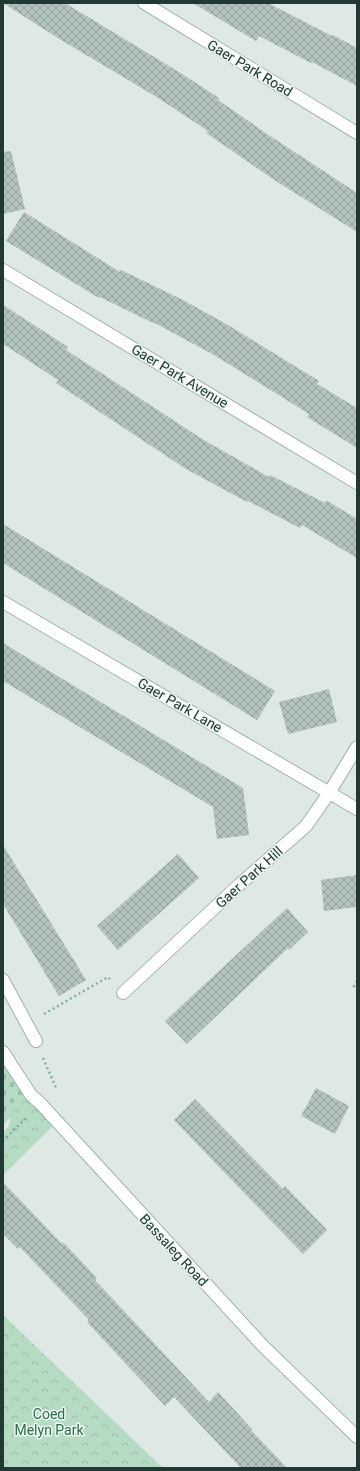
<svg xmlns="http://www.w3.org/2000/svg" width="360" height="1471" viewBox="0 0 360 1471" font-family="Roboto,sans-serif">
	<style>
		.cemetery { fill: url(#cemetery-stones) }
		.park { fill: url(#park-crowns) }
		.building { fill: url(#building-cross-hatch) }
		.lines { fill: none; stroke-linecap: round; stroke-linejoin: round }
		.minor-casing { stroke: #a1b1ac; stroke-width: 14 }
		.tertiary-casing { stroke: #a1b1ac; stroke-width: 14 }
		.path { stroke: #7eada1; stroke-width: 2.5; stroke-dasharray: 2 3; stroke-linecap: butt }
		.minor { stroke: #fff; stroke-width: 12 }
		.tertiary { stroke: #fff; stroke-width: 12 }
		.labels { text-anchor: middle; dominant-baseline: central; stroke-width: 3; stroke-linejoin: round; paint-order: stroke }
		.street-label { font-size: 14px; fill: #203934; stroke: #eef6f3 }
		.park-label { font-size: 14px; fill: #2a6f49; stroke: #eef6f3 }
	</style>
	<defs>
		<pattern id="cemetery-stones" width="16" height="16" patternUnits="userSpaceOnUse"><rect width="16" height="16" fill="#b6dbc3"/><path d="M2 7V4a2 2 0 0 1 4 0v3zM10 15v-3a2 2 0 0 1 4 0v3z" fill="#9cbda8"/></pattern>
		<pattern id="park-crowns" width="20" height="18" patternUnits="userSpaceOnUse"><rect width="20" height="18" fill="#b6dbc3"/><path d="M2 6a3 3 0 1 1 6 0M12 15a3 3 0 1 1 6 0" fill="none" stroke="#9cbda8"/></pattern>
		<pattern id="building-cross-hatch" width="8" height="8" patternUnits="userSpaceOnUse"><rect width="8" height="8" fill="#b3c4be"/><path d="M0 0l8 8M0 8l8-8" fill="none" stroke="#91a09b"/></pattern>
	</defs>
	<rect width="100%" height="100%" fill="#dee9e5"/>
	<path class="cemetery" d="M3 1052 31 1095 3 1125Z"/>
	<path class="park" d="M31 1095 57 1122 3 1175V1132L9 1126 14 1101Z
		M3 1315 163 1468H3Z"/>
	<path class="building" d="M3 3H65L179 72 219 98 218 100 267 134 357 193V232L276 181 206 133 208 131 155 96 61 40Z
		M193 3H268L332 36 333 35 357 48V86L312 62 311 63 259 36 256 41Z
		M11 151 25 209 3 214V152Z
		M24 212 120 272 121 270 183 300 228 325 319 381 317 384 357 408V448L307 417 309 414 214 355 153 322V323L100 297 99 298 6 241Z
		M3 305 68 347 66 350 202 439 269 477 270 475 325 503 326 500 357 519V558L302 525 300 528 248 501 247 502 186 469 56 383 58 380 3 344Z
		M3 524 275 691 257 720 3 563Z
		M3 643 243 788 249 835 217 839 213 807 3 681Z
		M329 689 337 722 288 734 279 702Z
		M3 845 86 980 59 996 3 904Z
		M178 854 199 878 118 950 97 926Z
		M357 875V907L324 911 321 880Z
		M287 908 308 932 289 950 288 948 187 1044 165 1021Z
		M316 1088 349 1106 335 1134 301 1116Z
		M195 1099 283 1189 285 1186 327 1230 303 1254 174 1120Z
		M3 1182 62 1244 63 1242 97 1278 95 1280 209 1402 218 1392 252 1429 251 1430 287 1468H241L174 1397 165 1406 87 1322 89 1320 20 1247 18 1249 3 1234Z"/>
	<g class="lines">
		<g class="minor-casing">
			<path id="minor" d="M144 3 357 133
				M3 270 357 483
				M3 602 357 809
				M3 980 36 1041
				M123 993 239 885 306 826 329 793 357 747"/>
		</g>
		<g class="tertiary-casing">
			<path id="tertiary" d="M3 1052 31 1095 41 1104 263 1346 357 1437"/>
		</g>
		<path class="path" d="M357 981 354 986 357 989
			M44 1014 108 977 110 979
			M43 1058 57 1090
			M3 1141 27 1117"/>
		<use href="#minor" class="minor"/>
		<use href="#tertiary" class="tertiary"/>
	</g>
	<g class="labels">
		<g class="street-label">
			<text transform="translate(250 68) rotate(31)">Gaer Park Road</text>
			<text transform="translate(180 376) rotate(31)">Gaer Park Avenue</text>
			<text transform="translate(180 705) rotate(30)">Gaer Park Lane</text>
			<text transform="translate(249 877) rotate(-42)">Gaer Park Hill</text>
			<text transform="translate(174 1250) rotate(47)">Bassaleg Road</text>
		</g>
		<g class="park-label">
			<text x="49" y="1414">Coed<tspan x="49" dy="16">Melyn Park</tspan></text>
		</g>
	</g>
	<rect width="360" height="1471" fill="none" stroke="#203934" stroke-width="8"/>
</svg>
